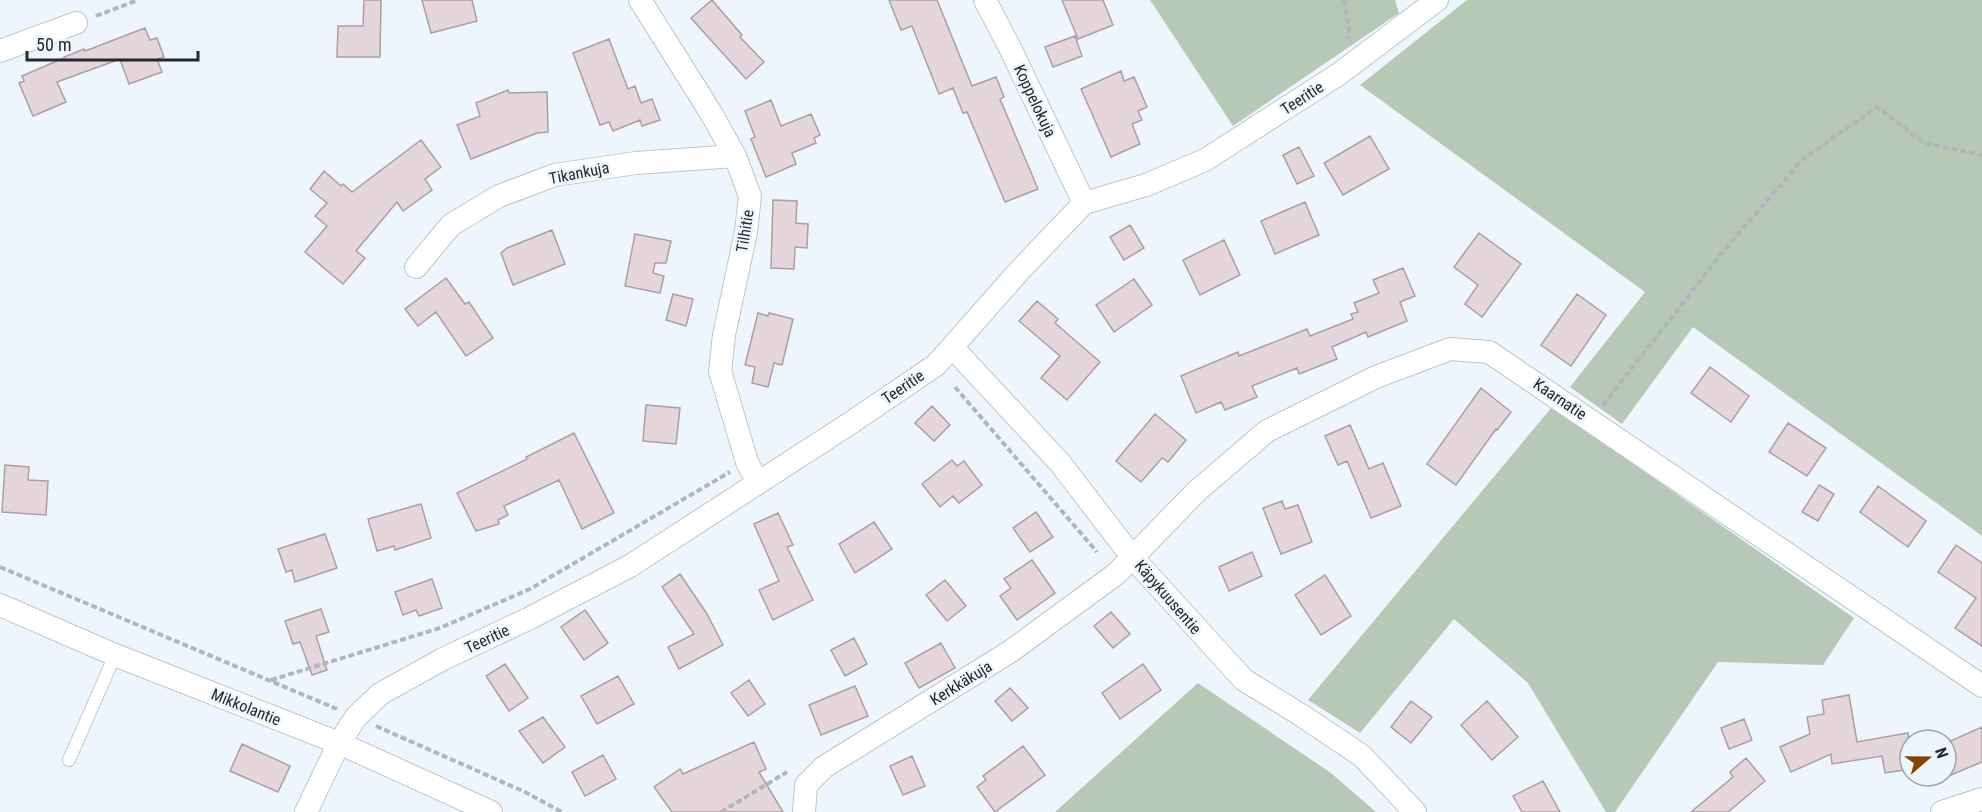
<svg xmlns="http://www.w3.org/2000/svg" width="1982" height="812" viewBox="0 0 1982 812" font-family="'Roboto Condensed',sans-serif">
	<style>
		.green { fill: #b7c9b6 }
		.building { fill: #e4d6da; stroke: #ac9ea2; stroke-width: 1.5 }
		.lines { fill: none; stroke-linecap: round; stroke-linejoin: round }
		.lane-casing { stroke: #bcc6cf; stroke-width: 14 }
		.street-casing { stroke: #bcc6cf; stroke-width: 24 }
		.path { stroke: #b0b6bc; stroke-width: 4; stroke-dasharray: 6 3; stroke-linecap: butt }
		.lane { stroke: #fff; stroke-width: 12 }
		.street { stroke: #fff; stroke-width: 22 }
		.labels { text-anchor: middle; dominant-baseline: central; stroke-width: 5; stroke-linejoin: round; paint-order: stroke }
		.street-label { font-size: 16px; fill: #25292c; stroke: #eef6fd }
	</style>
	<rect width="100%" height="100%" fill="#eef6fd"/>
	<path class="green" d="M1150 0H1395L1399 13 1233 126Z
		M1467 0H1982V536L1693 327 1622 424 1570 387 1645 292 1360 85Z
		M1552 407 1854 618 1823 665 1718 662 1615 812H1606L1528 683 1454 619 1360 733 1308 700Z
		M1198 683 1331 773 1376 812H1055Z"/>
	<path class="building" d="M364 0H381L380 57H337L338 26H363Z
		M422 0H472L477 21 431 33Z
		M712 0 742 35 740 37 764 62 746 79 691 18Z
		M889 0H937L972 86 996 77 1004 97 1000 99 1038 189 1005 202 967 112 963 113 953 88 939 94 912 26 901 30Z
		M1062 0H1103L1113 25 1078 39Z
		M145 28 150 40 157 38 164 57 157 59 162 72 129 84 120 59 57 82 66 102 33 116 19 83 24 81 22 76 64 58V57L84 49 85 51Z
		M1075 36 1082 56 1053 67 1045 47Z
		M609 39 628 89 635 86 641 103 652 99 660 120 642 126 640 120 613 131 609 122 600 125 573 53Z
		M1121 71 1124 81 1134 77 1147 107 1138 111 1142 120 1132 124 1140 144 1111 157 1081 89Z
		M508 90 509 93 547 92 548 132 537 133 471 159 457 125 480 116 476 103Z
		M771 100 781 126 811 114 820 135 814 138 816 143 792 153 796 164 766 177 751 139 755 137 745 111Z
		M1370 136 1389 169 1343 195 1324 163Z
		M421 140 441 167 425 179 432 190 403 211 397 202 356 251 365 258 343 284 305 252 327 226 315 216 327 203 310 189 324 171 341 186 343 184 352 192Z
		M1299 147 1314 176 1297 184 1283 155Z
		M773 200 797 201 796 223 808 224 807 248 795 247 794 269 771 268Z
		M1305 202 1319 235 1275 254 1261 221Z
		M1130 225 1144 248 1124 260 1110 237Z
		M552 230 565 264 513 285 501 253 507 248Z
		M1479 233 1521 264 1482 317 1465 304 1478 285 1454 267Z
		M635 234 671 241 666 263H655L653 273 664 276 660 293 625 286Z
		M1224 240 1240 275 1200 295 1183 260Z
		M1403 268 1415 296 1400 302 1407 321 1368 337 1366 332 1332 347 1337 359 1299 374 1297 368 1252 386 1257 397 1225 410 1221 402 1196 413 1181 376 1238 352 1239 356 1307 329 1310 336 1353 319 1351 314 1358 312 1354 303 1379 293 1373 280Z
		M446 278 465 304 469 302 493 338 466 356 436 312 418 326 405 309Z
		M1134 279 1152 305 1114 332 1096 305Z
		M673 294 693 299 686 326 666 320Z
		M1577 294 1606 315 1571 366 1541 345Z
		M1037 301 1058 319 1055 323 1100 362 1067 400 1041 378 1060 356 1019 321Z
		M758 313 768 316 769 313 793 319 782 365 774 363 768 387 752 383 755 367 745 365Z
		M1710 367 1749 396 1731 422 1691 393Z
		M1481 388 1511 412 1497 430 1496 429 1456 485 1427 464Z
		M646 405 680 408 676 444 643 441Z
		M932 406 950 425 934 441 915 423Z
		M1155 414 1186 440 1168 462 1162 458 1141 482 1116 461Z
		M1788 423 1826 448 1807 476 1769 452Z
		M1350 425 1369 469 1383 463 1401 506 1371 518 1347 461 1338 465 1325 436Z
		M574 433 614 513 582 529 559 480 504 506 508 515 498 520 499 524 476 531 457 493 527 459 526 457Z
		M952 460 957 466 964 461 982 485 959 503 953 496 940 507 922 484Z
		M5 465 29 467 28 480 48 481 46 515 2 512Z
		M1819 485 1834 494 1818 521 1802 512Z
		M1878 486 1926 521 1908 547 1860 512Z
		M1282 501 1285 509 1298 505 1312 542 1281 554 1263 508Z
		M421 504 431 538 395 550 394 546 377 551 368 519Z
		M1036 512 1053 537 1030 552 1013 528Z
		M778 513 793 545 787 547 813 600 773 620 759 590 779 581 754 524Z
		M874 522 892 549 855 573 839 544Z
		M325 534 337 568 295 582 292 570 286 572 278 549Z
		M1956 545 1982 563V646L1955 628 1976 598 1938 572Z
		M1252 552 1262 576 1229 591 1219 567Z
		M1032 560 1055 593 1017 620 1000 596 1011 588 1004 579Z
		M680 574 707 614 723 645 679 669 668 647 694 634 662 587Z
		M1325 575 1351 616 1321 635 1295 595Z
		M432 579 442 608 419 616 416 610 403 615 395 592Z
		M945 580 966 606 947 621 926 595Z
		M321 609 329 632 316 636 327 670 312 675 300 642 293 644 285 621Z
		M585 610 608 643 584 660 561 627Z
		M1111 612 1130 634 1113 648 1094 626Z
		M854 638 867 664 845 676 831 650Z
		M941 643 955 668 919 688 905 663Z
		M505 664 528 698 509 711 486 676Z
		M1143 664 1161 690 1120 719 1102 693Z
		M618 676 634 704 597 724 581 696Z
		M749 680 765 704 748 716 731 693Z
		M855 686 868 716 821 735 809 705Z
		M1010 688 1028 708 1012 721 995 701Z
		M1849 695 1857 742 1908 733 1910 769 1885 773 1882 756 1832 764 1831 754 1791 772 1780 747 1810 734 1807 717 1824 714 1822 700Z
		M1411 701 1432 717 1411 743 1391 727Z
		M1487 701 1518 737 1492 760 1461 725Z
		M543 717 565 747 543 763 519 731Z
		M1744 719 1752 740 1729 749 1721 728Z
		M1982 727V762L1946 777V743Z
		M754 742 766 769 759 772 783 812H672L654 787 680 769 683 774Z
		M242 744 290 766 278 792 230 771Z
		M1023 746 1045 775 995 812 977 787 986 780 983 776Z
		M603 755 616 779 585 796 572 772Z
		M912 756 925 786 903 795 890 766Z
		M1746 758 1765 781 1728 812H1691L1733 777 1730 772Z
		M1543 781 1560 812H1522L1513 796Z"/>
	<g class="lines">
		<g class="lane-casing">
			<path id="lane" d="M69 760 115 655"/>
		</g>
		<g class="street-casing">
			<path id="street" d="M640 0 711 113 735 156 750 196 746 232 724 335 720 371 747 462 758 483
				M985 0 1011 50 1084 203
				M0 51 76 23
				M416 267 451 225 499 196 555 175 636 163 735 156
				M953 348 1060 463 1133 558 1244 680 1301 715 1362 756 1415 812
				M0 605 115 655 339 743 491 812
				M306 812 339 743 356 717 380 694 443 659 530 618 630 566 849 424 936 365 1021 269 1084 203 1146 185 1205 160 1339 74 1437 0
				M804 812 806 785 824 767 1011 651 1116 574 1197 491 1267 431 1376 377 1450 349 1489 352 1982 686
				M1942 812 1982 799"/>
		</g>
		<path class="path" d="M1344 0 1349 31 1347 39
			M96 16 138 0
			M955 387 1097 552
			M1603 405 1722 253 1803 159 1877 107 1924 143 1982 155
			M0 567 337 709
			M271 680 440 628 530 589 730 472
			M376 726 525 792 562 812
			M721 812 787 772"/>
		<use href="#lane" class="lane"/>
		<use href="#street" class="street"/>
	</g>
	<g class="labels">
		<g class="street-label">
			<text transform="translate(1302 98) rotate(-33)">Teeritie</text>
			<text transform="translate(1035 101) rotate(65)">Koppelokuja</text>
			<text transform="translate(579 173) rotate(-11)">Tikankuja</text>
			<text transform="translate(745 231) rotate(-81)">Tilhitie</text>
			<text transform="translate(903 387) rotate(-34)">Teeritie</text>
			<text transform="translate(1560 399) rotate(34)">Kaarnatie</text>
			<text transform="translate(1168 597) rotate(49)">Käpykuusentie</text>
			<text transform="translate(487 639) rotate(-25)">Teeritie</text>
			<text transform="translate(961 683) rotate(-32)">Kerkkäkuja</text>
			<text transform="translate(246 707) rotate(22)">Mikkolantie</text>
		</g>
	</g>
	<g transform="translate(1928 758) rotate(70)"><circle r="28" fill="#eef6fd" stroke="#9ea4a9" stroke-width="1.5"/>
	<path d="M0-4.5L10 22L0 15L-10 22Z" fill="#824403"/>
	<text y="-9" font-size="16" font-weight="bold" text-anchor="middle" fill="#25292c">N</text>
	</g>
	<path d="M27 51v9h171v-9" fill="none" stroke="#25292c" stroke-width="3"/>
	<text x="36" y="51" font-size="18" fill="#25292c" stroke="#eef6fd" stroke-width="4.5" paint-order="stroke">50 m</text>
</svg>
